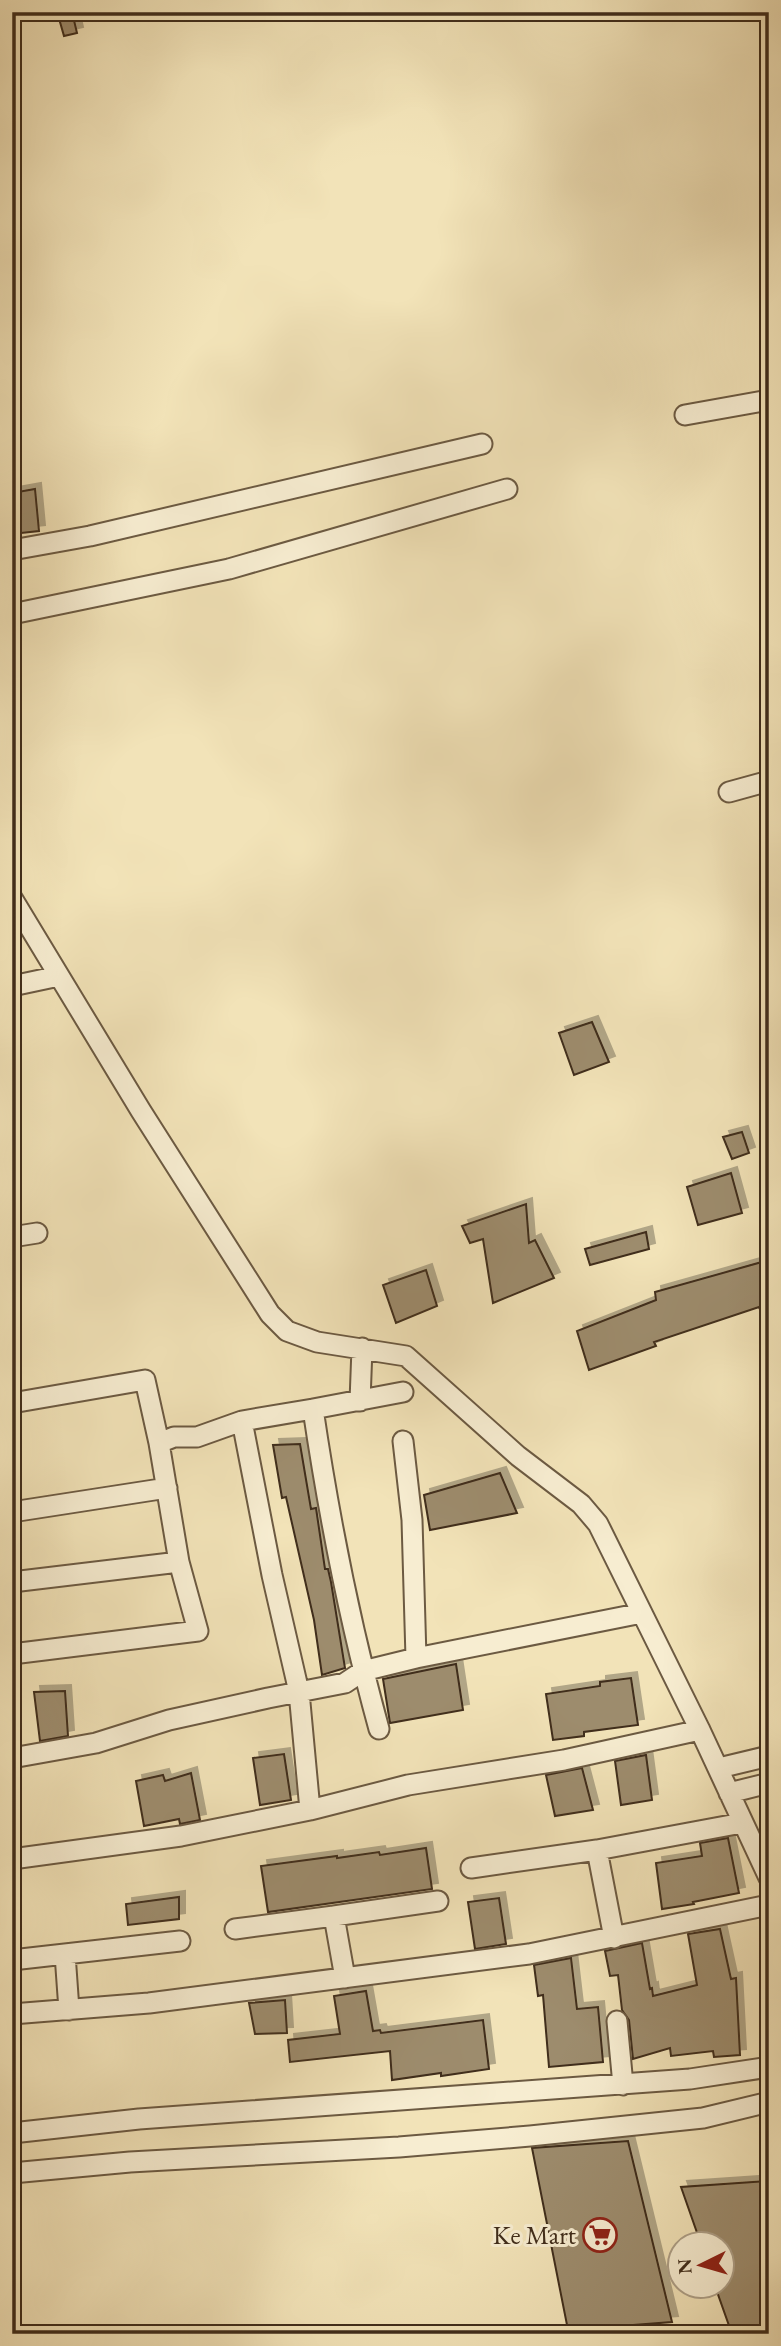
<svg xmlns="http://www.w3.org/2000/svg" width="781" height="2346" viewBox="0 0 781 2346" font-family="'EB Garamond',serif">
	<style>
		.building { fill: #9d8c6d; stroke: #402d1b; stroke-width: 2; filter: url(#shadow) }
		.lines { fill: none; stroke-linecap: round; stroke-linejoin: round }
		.minor-casing { stroke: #6c5a42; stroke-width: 23 }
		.minor { stroke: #f7edd1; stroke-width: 19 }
		.labels { text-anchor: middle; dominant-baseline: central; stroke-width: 6; stroke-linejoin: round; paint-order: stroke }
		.poi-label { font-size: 26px; fill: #402d1b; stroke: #f7edd1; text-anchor: end }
	</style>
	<defs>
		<filter id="shadow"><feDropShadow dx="6" dy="-6" stdDeviation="0" flood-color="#0004"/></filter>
	</defs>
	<rect width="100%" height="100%" fill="#f2e3b8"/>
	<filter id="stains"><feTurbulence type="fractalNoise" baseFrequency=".00286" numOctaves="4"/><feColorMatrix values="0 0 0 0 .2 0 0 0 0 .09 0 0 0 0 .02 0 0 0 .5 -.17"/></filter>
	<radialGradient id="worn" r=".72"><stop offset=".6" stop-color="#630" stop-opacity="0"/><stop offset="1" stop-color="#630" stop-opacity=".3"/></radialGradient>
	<path class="building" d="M72 12 77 33 64 36 58 15Z
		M35 489 39 531 12 534V493Z
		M592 1022 609 1062 574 1075 559 1033Z
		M742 1132 749 1153 732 1159 723 1137Z
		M731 1173 742 1213 698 1225 687 1187Z
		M526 1204 529 1243 535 1240 554 1278 493 1303 483 1239 470 1243 462 1226Z
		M646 1232 649 1249 590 1265 585 1249Z
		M769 1260V1330L759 1307 654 1342 656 1346 589 1370 577 1331 656 1300 655 1292Z
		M426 1270 437 1306 396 1323 383 1285Z
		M300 1444 311 1509 316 1508 325 1569H328L331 1582 345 1668 322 1675 314 1620 286 1497 282 1498 273 1445Z
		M500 1473 517 1513 430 1530 424 1495Z
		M456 1664 463 1710 390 1723 383 1679Z
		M631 1678 638 1725 584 1732V1736L553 1740 546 1694 600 1686V1682Z
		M65 1691 68 1736 40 1741 34 1692Z
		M284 1754 291 1800 260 1805 253 1758Z
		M646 1755 652 1800 621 1805 615 1761Z
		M582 1768 593 1810 555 1816 546 1775Z
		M191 1773 200 1820 180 1824 179 1819 144 1826 136 1781 163 1775 165 1781Z
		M728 1838 739 1893 693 1902 694 1904 662 1909 656 1863 702 1856 700 1843Z
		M426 1848 432 1889 268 1912 261 1866 337 1856V1858L379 1852 380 1855Z
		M179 1897V1919L128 1925 126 1904Z
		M499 1898 506 1944 475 1949 468 1902Z
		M720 1929 731 1979 736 1978 740 2055 714 2057 713 2051 671 2056 670 2048 633 2059 629 2020 622 2010 618 1975 610 1976 605 1951 642 1943 650 1989 652 1988 653 1996 697 1985 688 1934Z
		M571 1958 577 2009 598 2007 603 2062 549 2067 543 1995 538 1996 534 1965Z
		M366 1991 373 2031 380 2030 381 2033 483 2020 489 2069 441 2076V2073L392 2080 390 2051 290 2062 288 2040 340 2034 334 1996Z
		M285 2000 287 2033 255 2034 249 2003Z
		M628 2141 672 2322 568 2330 532 2148Z
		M769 2181V2334H732L715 2286H722V2244H701L681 2187Z"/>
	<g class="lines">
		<g class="minor-casing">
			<path id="minor" d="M685 415 769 400
				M12 550 90 536 482 444
				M12 614 229 569 507 489
				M729 792 769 781
				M12 898 141 1111 270 1314 287 1331 317 1342 406 1356 518 1456 581 1504 598 1524 700 1730 769 1878
				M12 986 59 976
				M12 1237 37 1233
				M360 1401 362 1348
				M12 1403 145 1380 159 1443 179 1562 198 1631 12 1654
				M313 1409 403 1392
				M403 1441 412 1520 416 1658
				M159 1443 174 1437H197L242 1421
				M12 1512 167 1488
				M12 1582 179 1562
				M12 1758 96 1743 169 1720 268 1698 345 1683 363 1671 416 1658 642 1613
				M719 1768 769 1756
				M729 1793 769 1783
				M310 1810 299 1692 272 1575 242 1421 313 1409C329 1517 350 1624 379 1729
				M12 1859 181 1836 310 1810 408 1785 564 1760 700 1730
				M471 1868 597 1850
				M334 1916 438 1901
				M235 1929 334 1916 345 1978
				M614 1938 597 1850 742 1823
				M65 1954 69 2010
				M12 1960 180 1941
				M12 2014 149 2003 529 1954 769 1905
				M617 2021 623 2085
				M12 2133 139 2119 690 2079 769 2067
				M12 2173 130 2162 399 2147 530 2136 703 2118 769 2102"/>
		</g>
		<use href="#minor" class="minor"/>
	</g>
	<defs>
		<g id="supermarket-ring" transform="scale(1.75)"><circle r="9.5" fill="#f7edd1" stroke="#8f2418" stroke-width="1.5"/><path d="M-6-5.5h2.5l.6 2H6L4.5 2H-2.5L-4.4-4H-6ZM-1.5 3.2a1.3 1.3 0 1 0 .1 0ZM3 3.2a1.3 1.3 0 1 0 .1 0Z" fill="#8f2418"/></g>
	</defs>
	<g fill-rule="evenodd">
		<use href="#supermarket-ring" x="600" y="2235"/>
	</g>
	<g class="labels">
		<g class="poi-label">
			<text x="576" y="2235">Ke Mart</text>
		</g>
	</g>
	<rect width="781" height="2346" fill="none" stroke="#f2e3b8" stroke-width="42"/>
	<rect x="14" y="14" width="753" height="2318" fill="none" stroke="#402d1b" stroke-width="3.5"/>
	<rect x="21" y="21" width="739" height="2304" fill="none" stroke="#402d1b" stroke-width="2"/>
	<g transform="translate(701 2265) rotate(265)"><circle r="33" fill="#f7edd1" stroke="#aea088" stroke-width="2"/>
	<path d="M0-5L12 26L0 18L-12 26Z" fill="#8f2418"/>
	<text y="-10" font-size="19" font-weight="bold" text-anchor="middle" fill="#402d1b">N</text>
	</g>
	<rect width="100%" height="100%" filter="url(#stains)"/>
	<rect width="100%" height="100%" fill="url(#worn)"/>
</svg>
